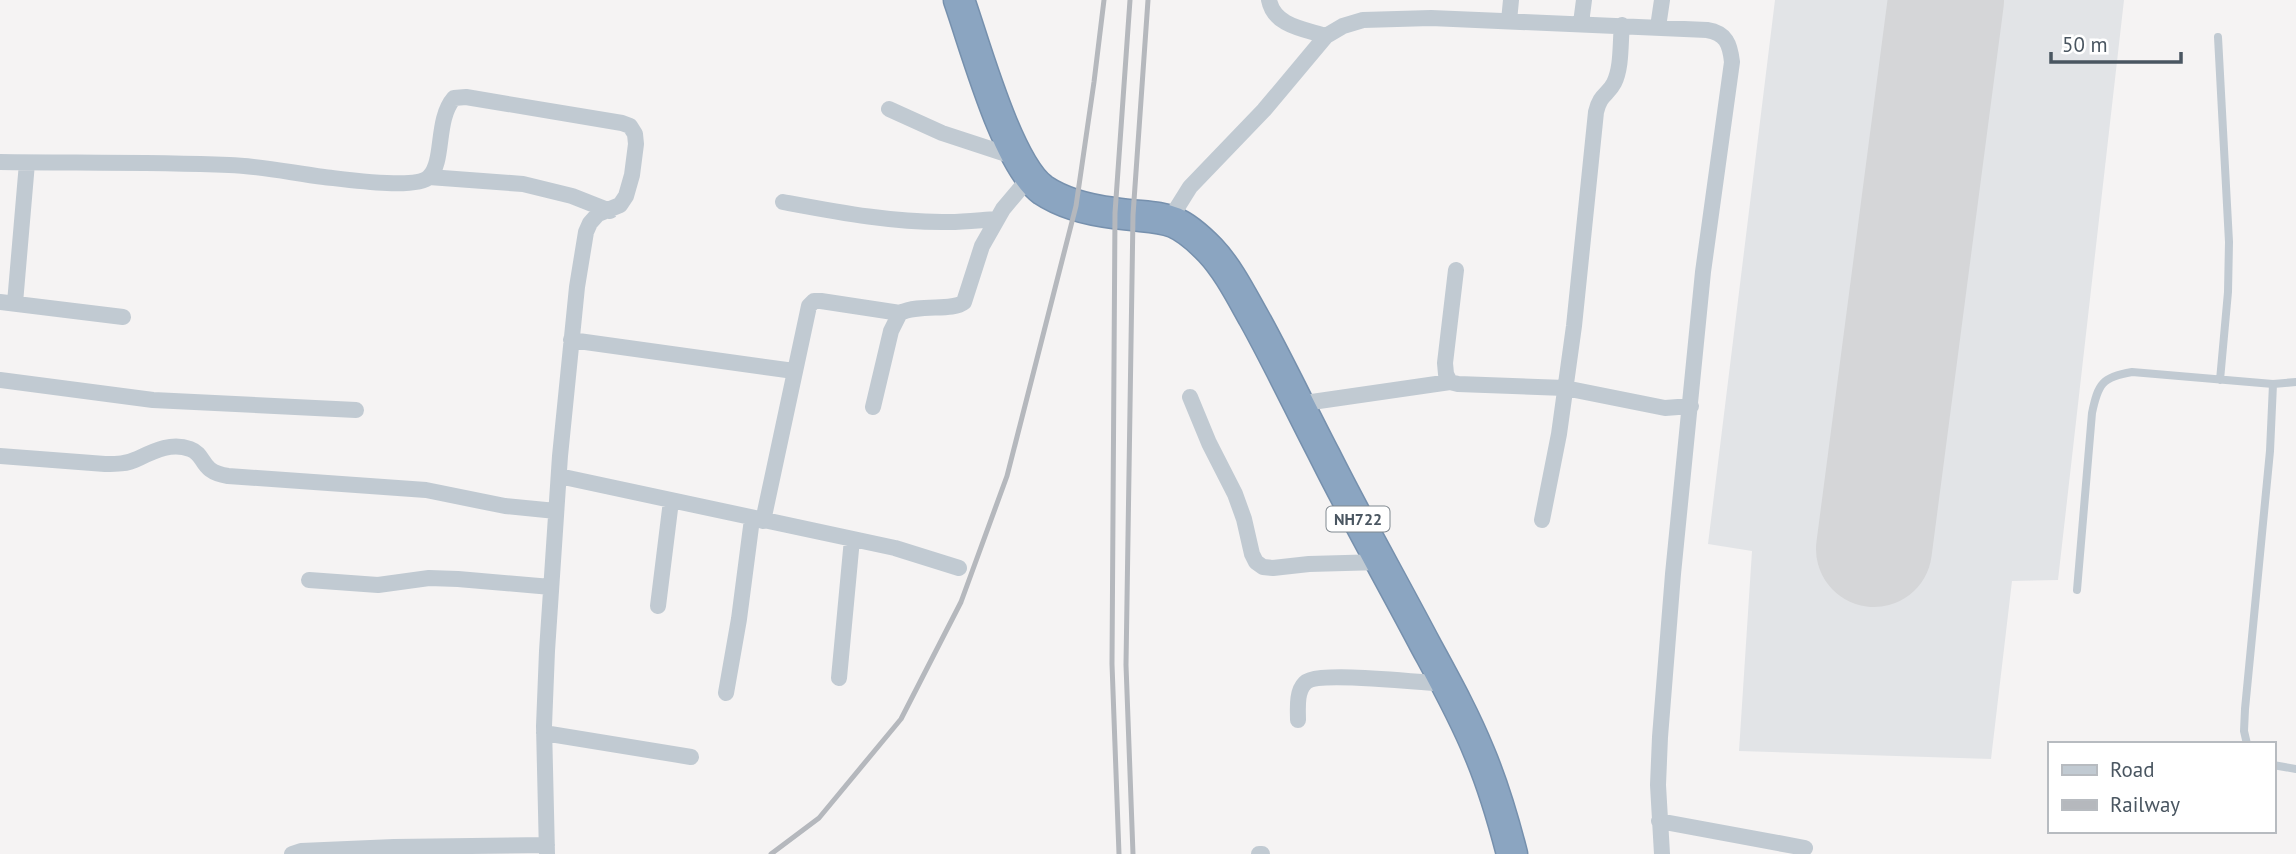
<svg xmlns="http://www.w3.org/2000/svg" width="2296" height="854" viewBox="0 0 2296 854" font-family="'PT Sans',sans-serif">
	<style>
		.airport { fill: #e2e4e7 }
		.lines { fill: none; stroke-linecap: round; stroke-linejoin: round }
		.runway { stroke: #d5d6d8; stroke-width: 116 }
		.highway-casing { stroke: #7690ad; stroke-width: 33 }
		.lane { stroke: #c1cad2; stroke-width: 8 }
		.street { stroke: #c1cad2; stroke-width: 16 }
		.highway { stroke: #8ba5c1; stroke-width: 30 }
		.rail { stroke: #b5b8bd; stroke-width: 5 }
		.labels { text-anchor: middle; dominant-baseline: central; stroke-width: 5; stroke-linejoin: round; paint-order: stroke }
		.shield { fill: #fff; stroke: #808990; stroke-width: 2 }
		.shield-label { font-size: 16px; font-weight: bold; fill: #4a5661 }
	</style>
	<rect width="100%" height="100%" fill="#f5f3f3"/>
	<path class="airport" d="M1775 0H2124L2058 580 2012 581 1991 759 1739 751 1752 551 1708 544Z"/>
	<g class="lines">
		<path class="runway" d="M1874 549 1946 0"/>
		<g class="highway-casing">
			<path id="highway" d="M959 0C975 45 1007 164 1043 190 1064 204 1089 210 1114 213 1162 220 1172 211 1210 250 1228 269 1241 295 1254 318 1279 363 1301 410 1325 456 1357 520 1393 583 1426 646 1445 681 1464 715 1479 752 1493 785 1503 819 1512 854"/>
		</g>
		<path class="lane" d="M2218 37 2229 242 2228 292 2220 380
			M2077 590 2092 413C2098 384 2102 377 2132 372L2273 384 2296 382
			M2247 744 2244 731 2245 709 2270 451 2273 384
			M2273 765 2296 769"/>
		<path class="street" d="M1269 0C1274 26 1304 29 1326 36
			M1509 21 1511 0
			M1581 23 1584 0
			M1658 27 1662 0
			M889 109 942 133 1018 158
			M0 162C76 163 153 162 229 165 261 166 292 173 324 177 343 179 416 190 429 177 445 161 435 120 454 98L466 97 622 123 630 126 635 134 636 144 632 175 626 196 620 205 598 214 590 223 586 232 577 287 560 456 547 651 544 726 547 854
			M429 177 523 184 572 196 610 211
			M783 202C837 212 894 223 949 222 965 222 981 220 997 219
			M1170 219 1190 187 1264 110 1326 36 1343 26 1363 20 1431 18 1707 30C1726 33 1730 44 1732 62L1703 272 1673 574 1660 737 1658 785 1662 854
			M1456 270 1445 363 1446 374 1450 382 1458 384 1565 388 1665 408 1691 406
			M0 302 123 317
			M15 303 27 163
			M571 340 794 371
			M0 380 153 400 356 410
			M1190 397 1209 443 1235 494 1244 519 1252 554 1256 562 1263 567 1273 568 1309 564 1381 562
			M1298 404 1450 382
			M873 407 891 331 900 313C921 303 952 312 964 302L982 246 1003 209 1029 178
			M0 456 105 464C116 464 127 464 137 459 154 451 171 442 190 449 207 455 198 471 228 476L426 490 505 506 556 511
			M559 476 895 548 959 568
			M1542 520 1559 434 1574 326 1596 112C1600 94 1608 95 1614 83 1622 67 1620 43 1622 25
			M763 521 809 306 814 301H821L900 313
			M309 580 378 585 429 578 458 579 551 587
			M658 606 671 501
			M839 678 852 539
			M726 693 739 619 752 519
			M1298 720C1298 709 1296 692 1305 683 1317 670 1423 683 1447 684
			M544 733 691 757
			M1659 821 1805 848
			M292 854 301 851 394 847 547 845
			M1259 854H1262"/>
		<use href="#highway" class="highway"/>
		<path class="rail" d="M771 854 819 818 901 719 961 602 1007 476 1076 206 1094 82 1104 0
			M1119 854 1112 664 1115 213 1130 0
			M1133 854 1126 665 1133 215 1148 0"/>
	</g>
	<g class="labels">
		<rect class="shield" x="1326.5" y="506.5" width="63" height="25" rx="5"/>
		<g class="shield-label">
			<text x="1358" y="519">NH722</text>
		</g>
	</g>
	<rect x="2048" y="742" width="228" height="91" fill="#ffffff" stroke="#b7bbc0" stroke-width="2"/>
	<rect x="2062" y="765" width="35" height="10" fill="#c1cad2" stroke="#b7bbc0" stroke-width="2"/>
	<text x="2110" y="777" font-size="21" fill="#4a5661">Road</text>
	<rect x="2062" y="800" width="35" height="10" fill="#b5b8bd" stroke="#b7bbc0" stroke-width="2"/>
	<text x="2110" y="812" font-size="21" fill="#4a5661">Railway</text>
	<path d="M2051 52v10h130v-10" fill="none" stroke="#4a5661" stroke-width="3.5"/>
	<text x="2062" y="52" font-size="21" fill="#4a5661" stroke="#ffffff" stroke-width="5" paint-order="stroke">50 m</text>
</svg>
